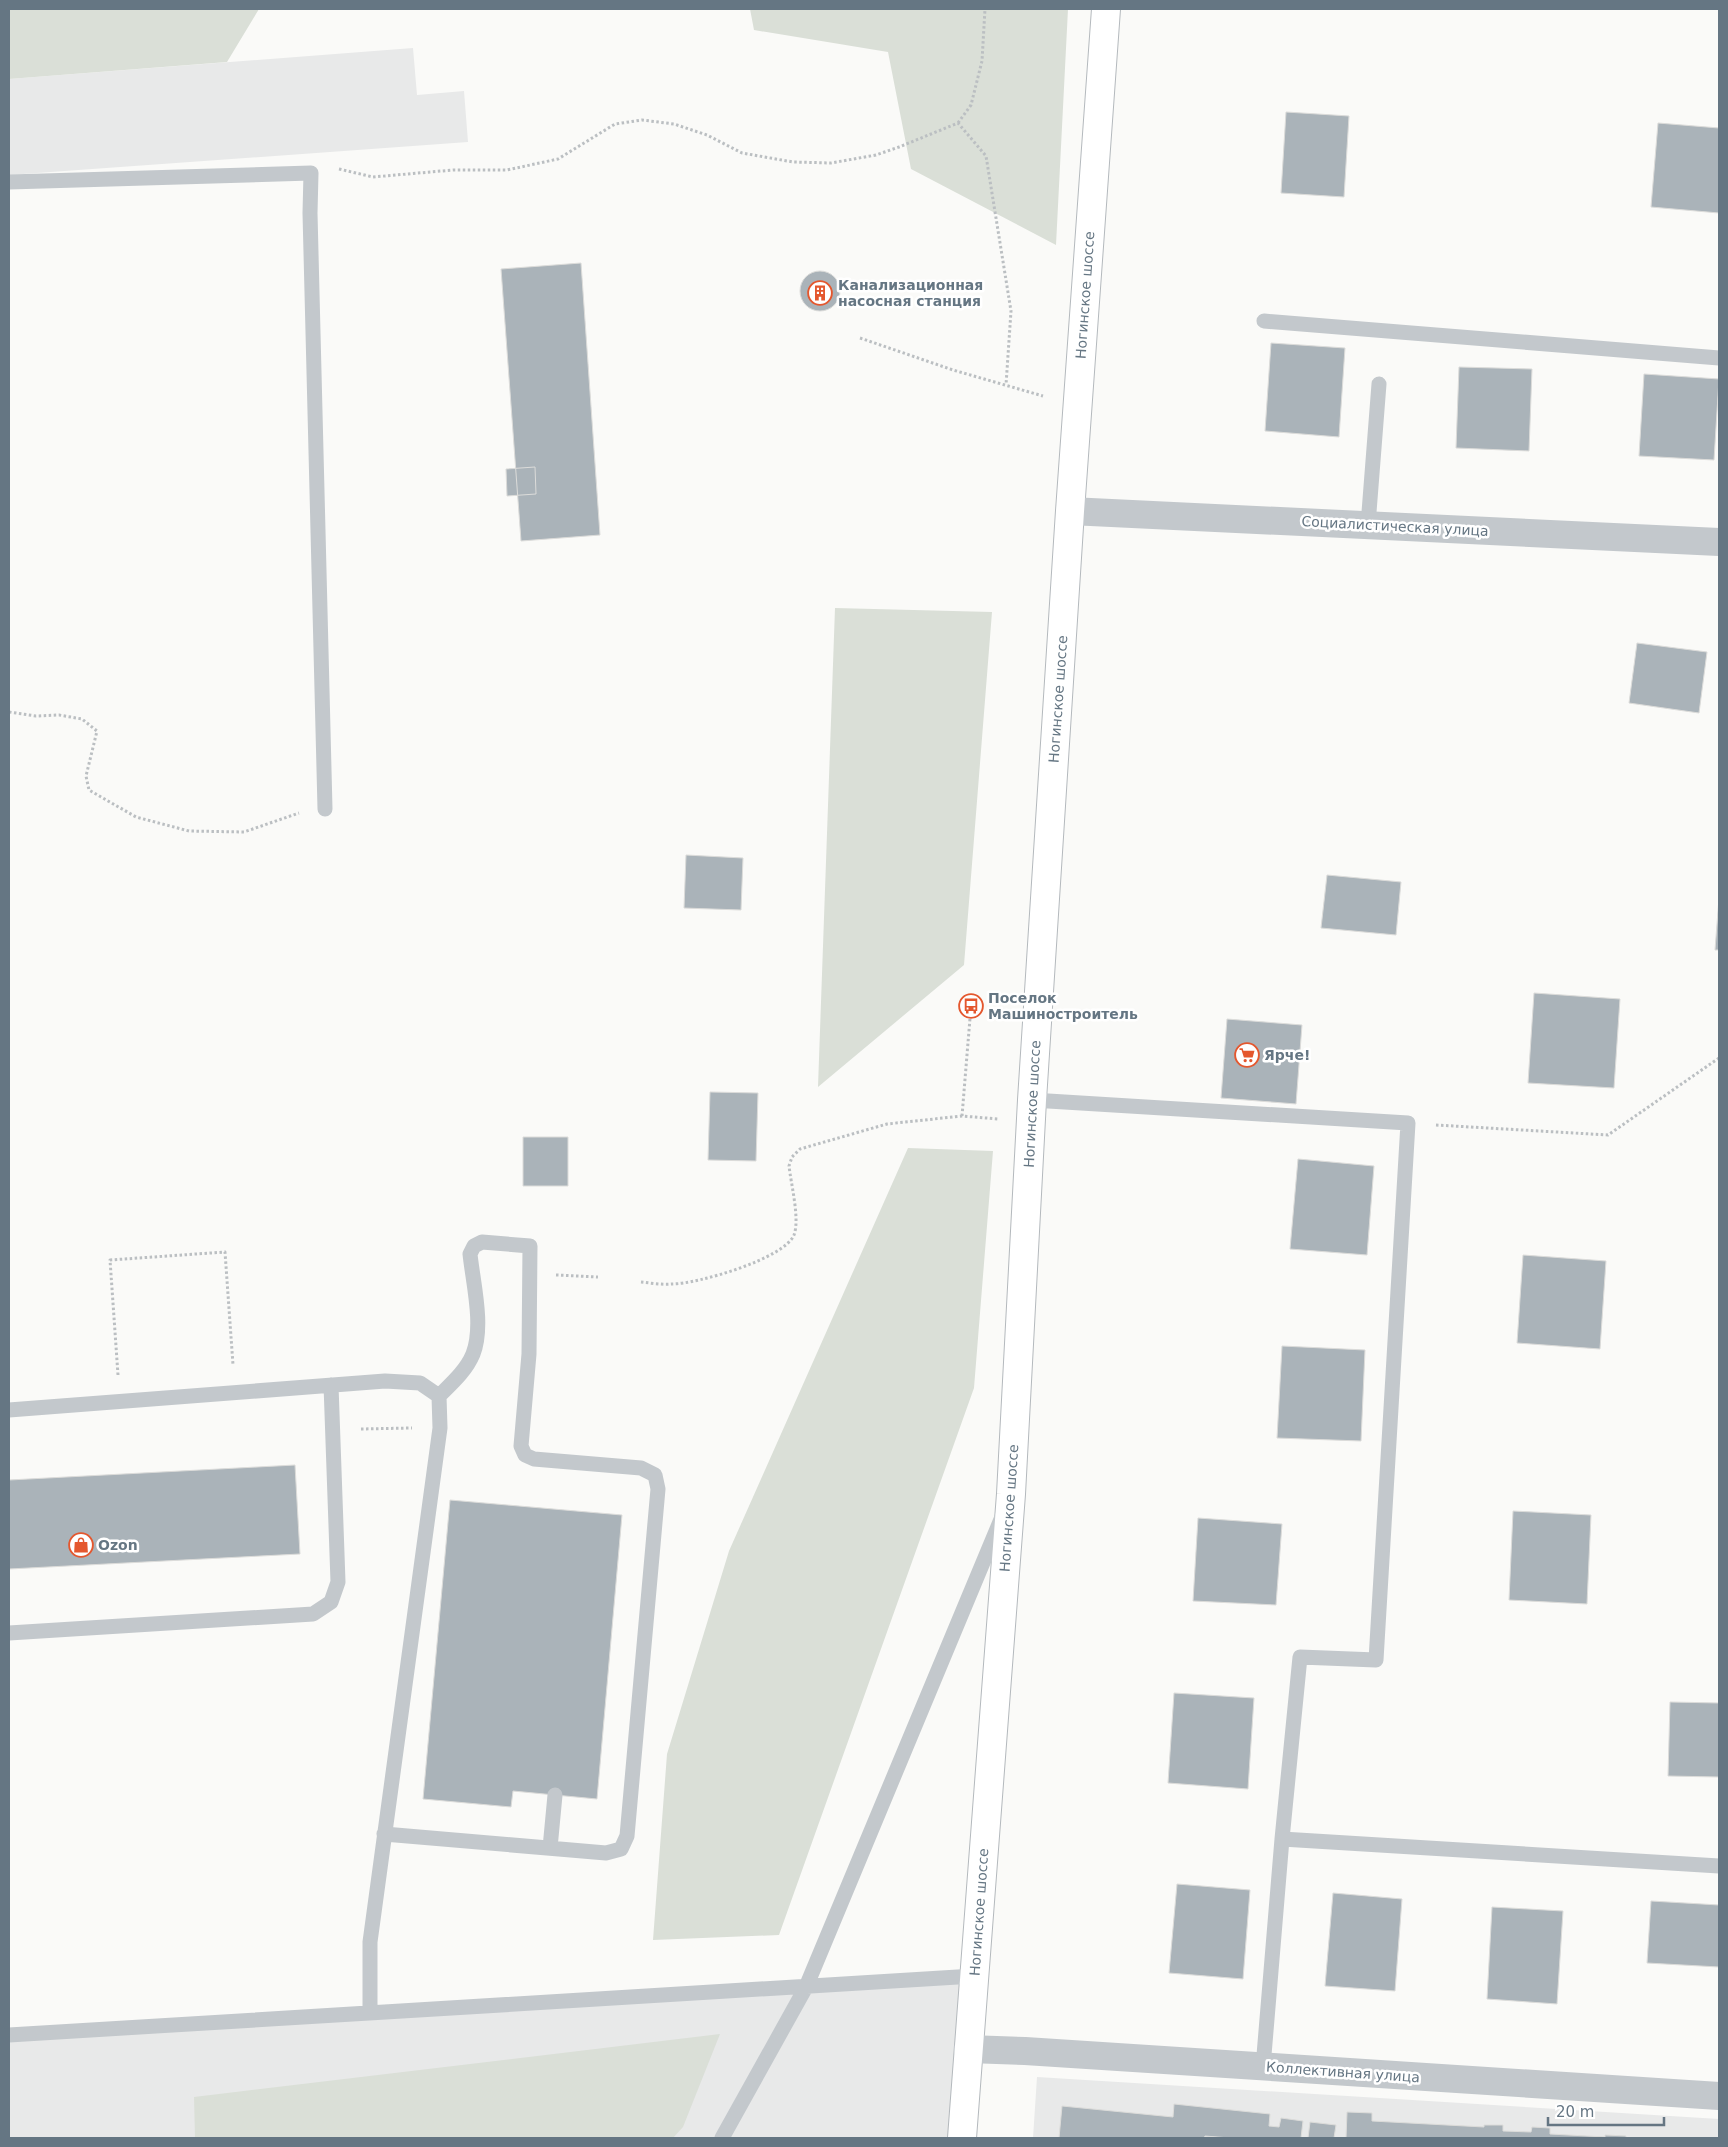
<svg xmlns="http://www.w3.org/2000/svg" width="1728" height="2147" viewBox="0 0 1728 2147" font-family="'DejaVu Sans',sans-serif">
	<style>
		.built { fill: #e8e9e9 }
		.green { fill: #dadfd7 }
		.building { fill: #aab3b9; stroke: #dcdcda }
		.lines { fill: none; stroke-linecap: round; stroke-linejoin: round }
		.highway-casing { stroke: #b4b9bd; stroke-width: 30 }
		.path { stroke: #bbbfc2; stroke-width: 3; stroke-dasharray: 2.5 2.5; stroke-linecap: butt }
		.lane { stroke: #c3c8cc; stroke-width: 15 }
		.street { stroke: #c3c8cc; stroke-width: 28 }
		.highway { stroke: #fff; stroke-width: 28 }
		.labels { text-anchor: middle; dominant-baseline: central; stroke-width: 5; stroke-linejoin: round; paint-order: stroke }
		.poi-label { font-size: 14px; font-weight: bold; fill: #657683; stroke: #fff; text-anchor: start }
		.street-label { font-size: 14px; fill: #657683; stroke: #fff }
	</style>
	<rect width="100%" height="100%" fill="#fafaf8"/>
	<path class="built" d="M413 48 417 95 464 91 468 142 9 175V79Z
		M974 1976 961 2138H9V2035Z
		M1037 2077 1719 2119V2138H1033Z"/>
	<path class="green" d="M9 9H259L227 62 9 79Z
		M750 9H1068L1056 245 911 169 888 52 754 30Z
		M835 608 992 612 964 965 818 1087Z
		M908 1148 993 1151 974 1388 779 1935 653 1940 667 1754 729 1551Z
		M720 2034 683 2127 673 2138H195L194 2097Z"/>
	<path class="building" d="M1286 112 1349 116 1344 197 1281 193Z
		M1658 123 1719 128V213L1651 207Z
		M581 263 600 535 521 541 501 269Z
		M800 291a20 20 0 1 1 40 0a20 20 0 1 1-40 0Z
		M1271 343 1345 348 1339 437 1265 431Z
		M1459 367 1532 369 1529 451 1456 448Z
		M1644 374 1719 379 1714 460 1639 456Z
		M535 467 536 494 507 496 506 469Z
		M1637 643 1707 652 1699 713 1629 703Z
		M686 855 743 858 741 910 684 908Z
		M1327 875 1401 882 1396 935 1321 928Z
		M1719 898V950H1715Z
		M1534 993 1620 999 1614 1088 1528 1083Z
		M1227 1019 1302 1025 1296 1104 1221 1098Z
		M710 1092 758 1093 756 1161 708 1160Z
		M523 1137H568V1186H523Z
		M1298 1159 1374 1166 1367 1255 1290 1249Z
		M1523 1255 1606 1261 1600 1349 1517 1343Z
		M1282 1346 1365 1350 1361 1441 1277 1438Z
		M295 1465 300 1554 9 1569V1480Z
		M450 1500 622 1515 597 1799 513 1791 511 1807 423 1799Z
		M1513 1511 1591 1515 1587 1604 1509 1600Z
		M1198 1518 1282 1524 1276 1605 1193 1601Z
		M1174 1693 1254 1698 1248 1789 1168 1783Z
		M1670 1702 1719 1703V1777L1668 1776Z
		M1177 1884 1250 1890 1243 1979 1169 1973Z
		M1333 1893 1402 1899 1395 1991 1325 1986Z
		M1651 1901 1719 1905V1967L1647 1963Z
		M1492 1907 1563 1911 1557 2004 1487 1999Z
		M1174 2104 1270 2114 1269 2126 1279 2127 1281 2118 1303 2121 1301 2138H1230L1205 2136 1204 2138H1059L1062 2106 1173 2117Z
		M1347 2112 1372 2113V2121L1484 2127V2125H1503V2131L1531 2132 1532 2127 1550 2128V2134L1605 2137V2135L1626 2136V2138H1346Z
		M1310 2122 1336 2125 1334 2138H1308Z"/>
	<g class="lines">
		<g class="highway-casing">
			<path id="highway" d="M962 2138 1011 1494 1032 1100 1070 511 1106 9"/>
		</g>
		<path class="path" d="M958 123 971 105 982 61 985 9
			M339 169 373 177 453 170H507L558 159 615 124 642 120 674 124 707 135 742 153 793 162 831 163 876 155 899 147 958 123 986 156 1011 311 1006 385
			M860 338 953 370 1043 396
			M9 712 36 716 59 715 82 719 97 731 86 776 89 790 136 817 189 831 244 832 299 813
			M962 1116 971 1006
			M1436 1125 1608 1135 1719 1058
			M556 1275 598 1277
			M641 1282C651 1283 662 1285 672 1284 697 1284 784 1259 794 1235 800 1219 791 1184 789 1166L792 1157 800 1149 887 1124 962 1116 998 1119
			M118 1375 110 1260 225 1252 233 1365
			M361 1429 412 1428"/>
		<path class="lane" d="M9 182 311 173 310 213 325 809
			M1264 321 1719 358
			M1368 525 1379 384
			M1032 1100 1408 1123 1376 1660 1300 1657 1282 1839 1263 2067
			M9 1410 385 1381 420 1383 439 1396 440 1428 370 1942V2013
			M9 1633 313 1614 331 1602 338 1582 331 1385
			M384 1834 606 1853 621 1849 627 1836 658 1489 655 1475 641 1468 534 1459 525 1455 521 1446 529 1354 530 1246 482 1242 474 1246 470 1254C473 1283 484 1326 473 1354 466 1371 451 1384 439 1396
			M1282 1839 1719 1866
			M550 1848 555 1795
			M9 2035 974 1976
			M722 2138 806 1987 1002 1517"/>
		<path class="street" d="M1070 511 1719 542
			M968 2049 1025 2051 1719 2096"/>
		<use href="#highway" class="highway"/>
	</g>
	<defs>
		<g id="building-ring" transform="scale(1.25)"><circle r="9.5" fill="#fff" stroke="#e4572e" stroke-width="1.5"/><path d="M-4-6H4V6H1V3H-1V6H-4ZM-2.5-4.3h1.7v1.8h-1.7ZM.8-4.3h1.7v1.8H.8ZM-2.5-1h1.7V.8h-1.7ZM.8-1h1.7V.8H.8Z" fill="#e4572e"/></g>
		<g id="bus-ring" transform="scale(1.25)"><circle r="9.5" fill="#fff" stroke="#e4572e" stroke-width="1.5"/><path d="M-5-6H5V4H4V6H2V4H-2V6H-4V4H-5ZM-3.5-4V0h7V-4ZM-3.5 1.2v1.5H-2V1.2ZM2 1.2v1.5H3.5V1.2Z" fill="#e4572e"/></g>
		<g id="supermarket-ring" transform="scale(1.25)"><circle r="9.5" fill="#fff" stroke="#e4572e" stroke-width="1.5"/><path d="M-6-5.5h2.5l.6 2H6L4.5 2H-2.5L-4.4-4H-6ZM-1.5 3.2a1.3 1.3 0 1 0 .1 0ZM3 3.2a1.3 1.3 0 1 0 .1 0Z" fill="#e4572e"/></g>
		<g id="shop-ring" transform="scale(1.25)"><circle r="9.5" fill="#fff" stroke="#e4572e" stroke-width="1.5"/><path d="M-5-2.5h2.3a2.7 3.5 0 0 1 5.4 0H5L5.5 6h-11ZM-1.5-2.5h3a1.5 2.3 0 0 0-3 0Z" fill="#e4572e"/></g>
	</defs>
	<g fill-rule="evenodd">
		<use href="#building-ring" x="820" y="293"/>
		<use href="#bus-ring" x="971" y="1006"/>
		<use href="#supermarket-ring" x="1247" y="1055"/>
		<use href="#shop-ring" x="81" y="1545"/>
	</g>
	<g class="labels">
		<g class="poi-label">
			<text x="838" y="285">Канализационная<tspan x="838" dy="16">насосная станция</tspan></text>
			<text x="988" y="998">Поселок<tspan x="988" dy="16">Машиностроитель</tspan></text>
			<text x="1264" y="1055">Ярче!</text>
			<text x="98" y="1545">Ozon</text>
		</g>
		<g class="street-label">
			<text transform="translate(1085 295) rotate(-86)">Ногинское шоссе</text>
			<text transform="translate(1395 526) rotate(3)">Социалистическая улица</text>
			<text transform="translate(1058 699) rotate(-86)">Ногинское шоссе</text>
			<text transform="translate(1032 1104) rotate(-87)">Ногинское шоссе</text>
			<text transform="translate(1009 1508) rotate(-86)">Ногинское шоссе</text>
			<text transform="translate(979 1912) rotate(-86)">Ногинское шоссе</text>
			<text transform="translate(1343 2072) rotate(4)">Коллективная улица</text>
		</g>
	</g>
	<rect width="1728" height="2147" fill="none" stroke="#657683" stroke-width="20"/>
	<path d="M1548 2117v8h116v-8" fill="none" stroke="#657683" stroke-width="2.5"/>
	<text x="1556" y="2117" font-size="15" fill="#657683" stroke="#ffffff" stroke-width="4" paint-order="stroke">20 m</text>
</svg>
